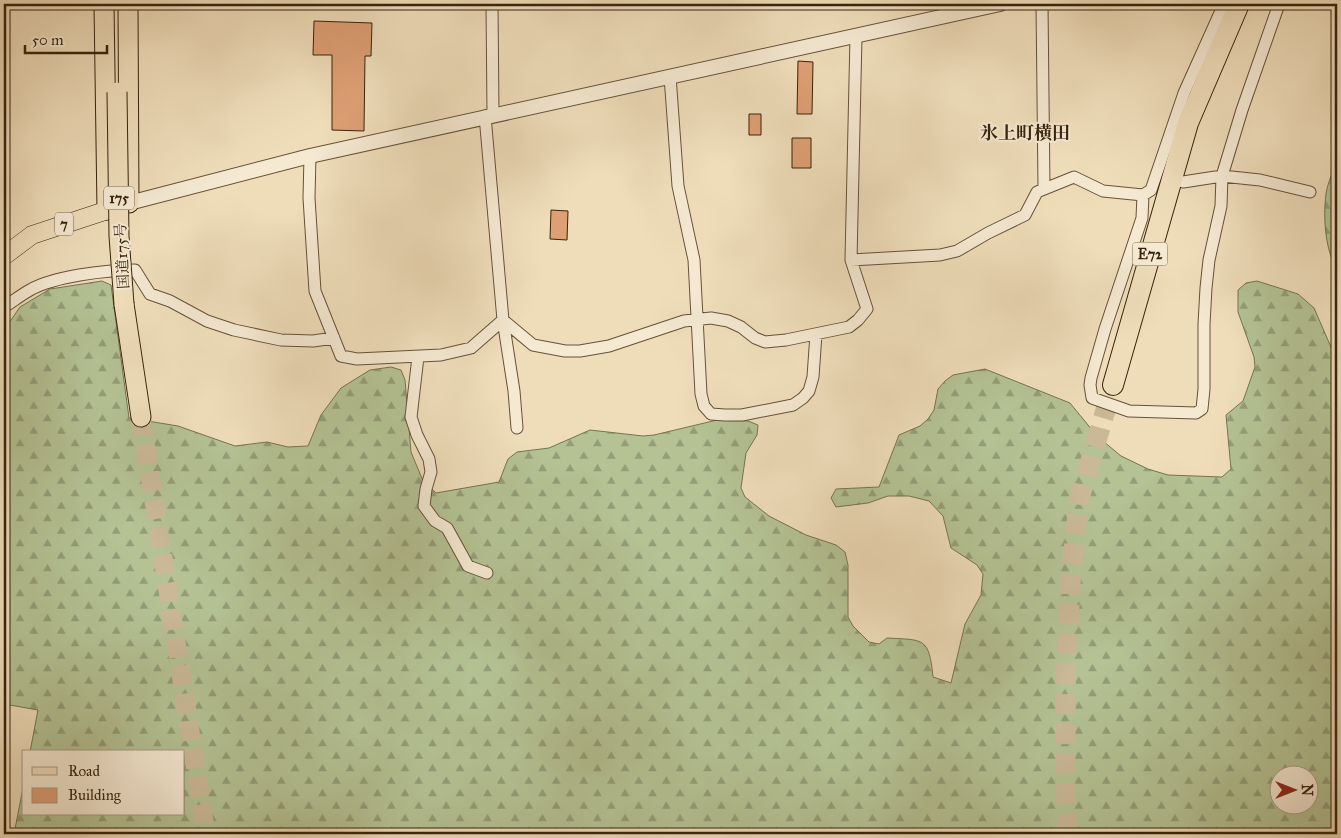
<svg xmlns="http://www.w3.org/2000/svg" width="1341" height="838" viewBox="0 0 1341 838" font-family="'IM FELL Great Primer','Noto Serif JP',serif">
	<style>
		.forest { fill: url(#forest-firs); stroke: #767350; fill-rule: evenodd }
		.building { fill: #de9f74; stroke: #37240d }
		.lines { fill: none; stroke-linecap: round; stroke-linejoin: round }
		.trunk-tunnel { stroke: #cab897; stroke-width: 19; stroke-dasharray: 19 9; stroke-linecap: butt }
		.motorway-tunnel { stroke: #cab897; stroke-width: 20; stroke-dasharray: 20 10; stroke-linecap: butt }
		.minor-casing { stroke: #655238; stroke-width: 13 }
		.tertiary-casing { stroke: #655238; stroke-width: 16 }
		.primary-casing { stroke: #37240d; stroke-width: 19 }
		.trunk-casing { stroke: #37240d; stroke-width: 21 }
		.motorway-casing { stroke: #37240d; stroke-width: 22 }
		.minor { stroke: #f5e9d2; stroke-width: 11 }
		.tertiary { stroke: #f5e9d2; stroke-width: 14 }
		.primary { stroke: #efddba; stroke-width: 18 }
		.trunk { stroke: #efddba; stroke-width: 19 }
		.motorway { stroke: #efddba; stroke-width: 20 }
		.trunk-bridge-casing { stroke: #37240d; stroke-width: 21; stroke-linecap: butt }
		.trunk-bridge { stroke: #efddba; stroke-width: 19 }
		.labels { text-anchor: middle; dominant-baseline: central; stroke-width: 4; stroke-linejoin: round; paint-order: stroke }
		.shield { fill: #f5e9d2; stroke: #705f48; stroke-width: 1 }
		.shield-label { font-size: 14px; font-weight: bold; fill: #37240d }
		.street-label { font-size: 15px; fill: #37240d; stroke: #f5e9d2 }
		.quarter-label { font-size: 18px; font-weight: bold; fill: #37240d; stroke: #f5e9d2 }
	</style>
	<defs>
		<pattern id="forest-firs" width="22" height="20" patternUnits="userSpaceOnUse" patternTransform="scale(1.25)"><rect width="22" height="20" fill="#b4c294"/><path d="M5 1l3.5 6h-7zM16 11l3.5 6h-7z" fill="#939d77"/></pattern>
	</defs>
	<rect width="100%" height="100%" fill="#efddba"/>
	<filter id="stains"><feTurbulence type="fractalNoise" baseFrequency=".004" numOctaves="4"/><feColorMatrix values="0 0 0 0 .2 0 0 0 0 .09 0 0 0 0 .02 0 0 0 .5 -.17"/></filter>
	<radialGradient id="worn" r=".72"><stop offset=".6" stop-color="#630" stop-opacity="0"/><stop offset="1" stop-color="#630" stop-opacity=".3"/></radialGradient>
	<path class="forest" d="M1337 170V270C1325 249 1323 218 1326 194 1327 186 1330 179 1333 171Z
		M102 281 111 285 129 418 178 426 235 446 267 442 288 447 308 446 321 415 341 388 370 370 391 367 401 370 405 380 411 452 423 481 436 493 499 482 508 459 517 452 549 448 590 430 643 436 654 435 717 420 748 421 758 425 757 435 746 453 741 488 745 497 769 516 806 535 836 545 845 552 848 565V617L853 626 869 642 879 644 887 638C924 640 929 637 933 677L951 683 965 624 981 595 983 574 977 565 951 548 943 516 929 501 909 496H888L868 503 836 507 831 498 836 489 879 487 899 435 920 426 928 419 934 410 938 389 945 381 953 375 985 369 1070 403 1097 436 1121 456 1148 469 1168 475 1222 477 1231 469 1226 415 1243 401 1255 367 1254 357 1238 312V290L1246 283 1257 281 1298 294 1314 308 1337 361V834H14L24 783V814H184V752H30L38 710 4 704V330L20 307 50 289ZM1278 776H1308V806H1278Z"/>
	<path class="building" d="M314 21 372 23 371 56H365L364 131 332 130V55H313Z
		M798 61 813 62 812 114H797Z
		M749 114H761V135H749Z
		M792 138H811V168H792Z
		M551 210 568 211 567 240 550 239Z"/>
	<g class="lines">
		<path class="trunk-tunnel" d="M141 417 206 834"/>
		<path class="motorway-tunnel" d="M1068 834 1065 773 1066 674 1071 575 1079 500 1113 385"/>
		<g class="minor-casing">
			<path id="minor" d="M492 4 493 114
				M1042 4 1044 188
				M670 76 678 186 694 260 701 394 704 406 711 414 725 415H742L793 405 803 398 809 391 813 377 816 334
				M485 116 503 320 514 391 517 428
				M310 156 309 198 315 291 341 356 357 359 441 355 471 348 503 320
				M1183 182 1222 176 1260 180 1310 192
				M1143 195 1142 218 1105 329 1091 378 1090 385 1092 398 1129 411 1196 413 1202 409 1204 389V324L1206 288 1209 260 1221 206 1222 176 1242 110 1279 4
				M851 260 940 255 957 251 988 233 1025 215 1037 192 1074 177 1103 191 1143 195 1151 190 1184 93 1224 4
				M4 307C12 302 21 295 30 290 54 276 107 270 135 270L150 294 170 301 207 321 234 330 281 340 313 341 334 338
				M503 320 533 345 565 351H580L609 346 684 321 711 318 728 321 741 327 755 338 765 342 786 340 849 327 858 320 867 309 851 260 856 36
				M418 357 411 417 417 435 429 459 431 472 426 489 424 506 435 521 447 528 468 566 487 573"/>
		</g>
		<g class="tertiary-casing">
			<path id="tertiary" d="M129 203 310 156 1000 4"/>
		</g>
		<g class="primary-casing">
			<path id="primary" d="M4 256 32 235 120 206"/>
		</g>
		<g class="trunk-casing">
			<path id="trunk" d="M104 4 107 210
				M128 4 129 203
				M124 304 141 417"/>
		</g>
		<g class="motorway-casing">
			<path id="motorway" d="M1113 385 1188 123 1239 4"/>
		</g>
		<use href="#minor" class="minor"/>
		<use href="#tertiary" class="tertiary"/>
		<use href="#primary" class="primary"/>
		<use href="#trunk" class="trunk"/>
		<use href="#motorway" class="motorway"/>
		<g class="trunk-bridge-casing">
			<path id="trunk-bridge" d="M117 92 119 236 124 304"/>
		</g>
		<use href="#trunk-bridge" class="trunk-bridge"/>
	</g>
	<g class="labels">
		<g class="shield">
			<rect x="104" y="186.5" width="30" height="23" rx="4"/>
			<rect x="55" y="212.5" width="18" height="23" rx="4"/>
			<rect x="1132.5" y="242.5" width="35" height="23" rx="4"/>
		</g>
		<g class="shield-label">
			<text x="119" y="198">175</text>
			<text x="64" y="224">7</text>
			<text x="1150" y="254">E72</text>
		</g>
		<g class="street-label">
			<text transform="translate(122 256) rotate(-93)">国道175号</text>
		</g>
		<g class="quarter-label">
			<text x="1025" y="133">氷上町横田</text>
		</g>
	</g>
	<rect width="1341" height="838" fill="none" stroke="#efddba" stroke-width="20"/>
	<rect x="5" y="5" width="1331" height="828" fill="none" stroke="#37240d" stroke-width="2.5"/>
	<rect x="10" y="10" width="1321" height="818" fill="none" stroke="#37240d"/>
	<rect x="22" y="750" width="162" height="65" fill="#f5e9d2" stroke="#a99a83"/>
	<rect x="32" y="767" width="25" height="8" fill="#efddba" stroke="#a99a83"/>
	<text x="68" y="776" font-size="15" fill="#37240d">Road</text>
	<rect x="32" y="788" width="25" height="15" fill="#de9f74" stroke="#a99a83"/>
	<text x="68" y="800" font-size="15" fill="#37240d">Building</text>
	<g transform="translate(1294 790) rotate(90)"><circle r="24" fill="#f5e9d2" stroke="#a99a83"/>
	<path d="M0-4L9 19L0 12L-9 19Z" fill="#8f2418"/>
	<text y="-8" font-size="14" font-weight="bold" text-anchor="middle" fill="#37240d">N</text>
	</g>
	<path d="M25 45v8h82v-8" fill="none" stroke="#37240d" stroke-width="2.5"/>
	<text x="32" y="45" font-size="15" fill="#37240d" stroke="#f5e9d2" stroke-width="4" paint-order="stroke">50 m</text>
	<rect width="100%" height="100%" filter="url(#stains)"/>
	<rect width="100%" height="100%" fill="url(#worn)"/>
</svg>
